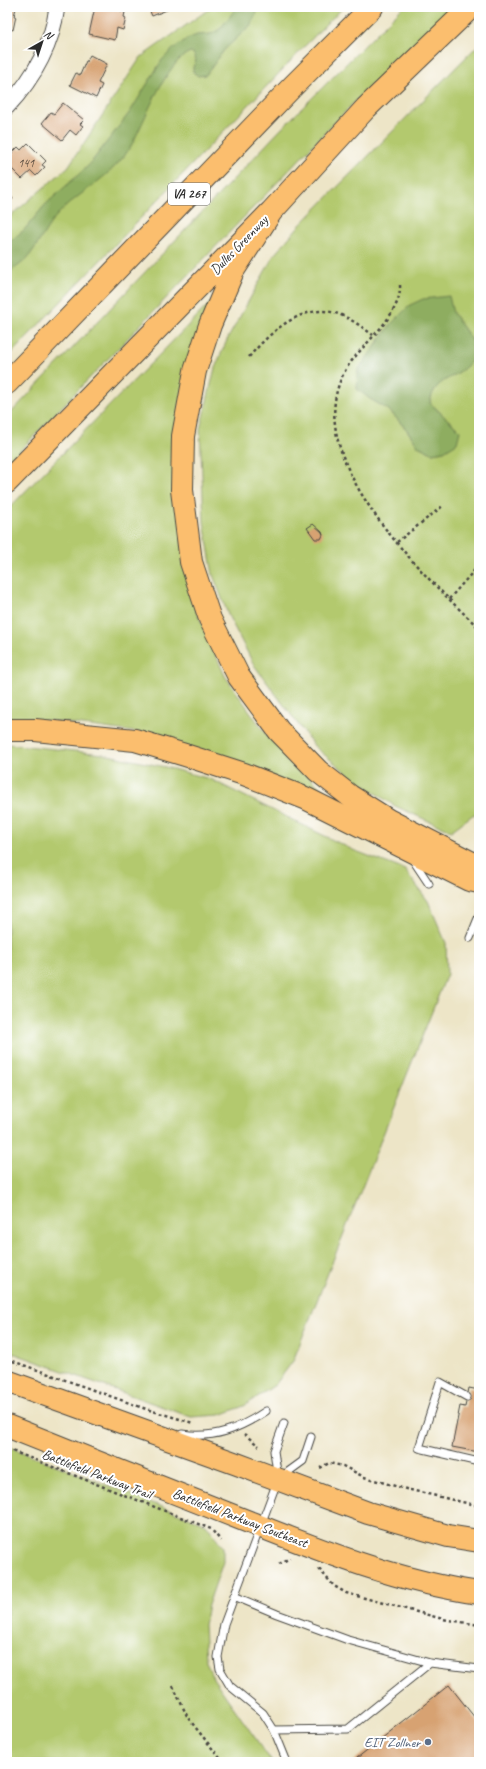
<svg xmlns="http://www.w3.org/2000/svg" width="486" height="1769" viewBox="0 0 486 1769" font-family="Caveat,sans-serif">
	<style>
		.green { fill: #b3c96e; stroke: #6f7a4c; fill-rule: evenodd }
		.forest { fill: #8ead61; stroke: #5c6c46 }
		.building { fill: #d7a272 }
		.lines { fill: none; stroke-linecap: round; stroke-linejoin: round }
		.lane-casing { stroke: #484742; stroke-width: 9 }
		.street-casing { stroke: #484742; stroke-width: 17 }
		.primary-casing { stroke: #484742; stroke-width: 24 }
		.highway-casing { stroke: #484742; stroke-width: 24 }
		.path { stroke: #484742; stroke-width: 2.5; stroke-dasharray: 3 3; stroke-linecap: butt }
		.lane { stroke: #fff; stroke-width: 7 }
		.street { stroke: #fff; stroke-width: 15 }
		.primary { stroke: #fbbe6e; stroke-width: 22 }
		.highway { stroke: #fbbe6e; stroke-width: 22 }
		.service-dot { fill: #5c6f8a; stroke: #fff; stroke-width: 1.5 }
		.labels { text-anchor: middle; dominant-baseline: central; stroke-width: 4; stroke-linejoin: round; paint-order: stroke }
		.number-label { font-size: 12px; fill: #56493d }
		.shield { fill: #fff; stroke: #6b6b6b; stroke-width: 1 }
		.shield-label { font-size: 13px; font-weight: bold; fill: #2b2b2b }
		.street-label { font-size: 14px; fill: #2b2b2b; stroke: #fff }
		.service-label { font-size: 14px; fill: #4e5e75; stroke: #fff; text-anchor: end }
	</style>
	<rect width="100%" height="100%" fill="#fff"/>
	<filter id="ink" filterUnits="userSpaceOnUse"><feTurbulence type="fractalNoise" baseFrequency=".025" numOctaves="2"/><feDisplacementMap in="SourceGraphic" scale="8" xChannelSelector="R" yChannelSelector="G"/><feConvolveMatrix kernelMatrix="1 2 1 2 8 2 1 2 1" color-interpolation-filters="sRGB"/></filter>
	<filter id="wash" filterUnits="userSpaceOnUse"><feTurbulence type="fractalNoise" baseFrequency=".012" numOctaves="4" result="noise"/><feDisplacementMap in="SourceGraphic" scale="16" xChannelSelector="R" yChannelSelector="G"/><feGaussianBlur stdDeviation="0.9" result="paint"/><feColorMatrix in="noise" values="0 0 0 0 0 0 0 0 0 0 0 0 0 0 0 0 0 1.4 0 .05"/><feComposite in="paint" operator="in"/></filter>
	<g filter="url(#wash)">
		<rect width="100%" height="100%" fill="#ede5c7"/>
		<path class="green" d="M212 7H344L327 23 7 358V219L68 167 141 57Z
			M403 7H452L369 87 7 464V417L285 125Z
			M479 44V817L474 814 451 831 395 806 354 779 315 747 254 665 229 617 213 575 204 522 200 429 215 368 227 340 274 255 298 227ZM410 305 453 313 474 343 462 370 441 382 432 392 430 403 460 431 444 451 432 453 418 446 407 430 389 410 377 343 392 323Z
			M214 299 186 367 196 610 225 676 268 737 334 801 142 733 53 721 7 719V510Z
			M7 744 103 754 165 767 210 779 353 850 405 870 428 901 446 943 447 974 293 1361 275 1385 244 1406 220 1415 191 1417 7 1351Z
			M7 1446 206 1524 223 1547V1562L208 1605 204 1625 206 1661 213 1678 272 1762H7Z"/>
		<path class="forest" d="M237 7H260L250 26 225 49 206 75 198 76 193 72V67L196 60 193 53 190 52C165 63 145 121 131 146 114 176 81 190 58 214 47 226 41 240 32 252 27 261 15 268 7 274V244L24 230 45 205 89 165 130 112 162 60 174 48 187 39 197 35 211 34 220 29Z
			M449 296 453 313 474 343 473 359C470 363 466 367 462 370 446 382 434 381 430 403L460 431 457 443 444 451 432 453 418 446 407 430 389 410 370 399 357 389 358 370 392 323 410 305 423 299Z"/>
		<g id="blocks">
			<path class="building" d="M7 7 16 8 14 16H16L13 30 7 28Z
				M95 7H107L125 12 124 17 126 18 123 30 117 28 115 40 89 34Z
				M148 7H174L152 16Z
				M90 55 107 64 98 83 102 85 96 98 70 85 76 73 80 75 86 61H87Z
				M63 103 84 120 80 124 83 126 76 135 70 130 62 140 42 123 51 112 54 114Z
				M28 143 46 161 42 165 45 167 36 176 31 171 22 179 7 164V158L18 147 21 150Z
				M7 191 13 199 7 202Z
				M313 524 322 532 323 535 321 539H315L307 528Z
				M469 1388 479 1390V1452L452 1447 460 1406 465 1407Z
				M449 1685 479 1723V1762H352Z"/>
		</g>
	</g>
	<g filter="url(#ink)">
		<use href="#blocks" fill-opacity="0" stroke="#484742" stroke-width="1"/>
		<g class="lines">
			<g class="lane-casing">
				<path id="lane" d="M413 860 429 884
					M470 938 479 916
					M467 1397 440 1382 419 1448 479 1462
					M284 1423 274 1451 278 1479 224 1624 218 1657 220 1669 230 1686 263 1713 274 1730 287 1762
					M182 1434C214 1439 239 1429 266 1411
					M281 1477 303 1461 311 1437
					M234 1596 277 1614 348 1640 430 1663 348 1729 274 1730
					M430 1663 479 1669"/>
			</g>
			<g class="street-casing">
				<path id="street" d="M7 107C34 78 52 46 57 7"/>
			</g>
			<g class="primary-casing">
				<path id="primary" d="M7 1381 237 1464 368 1513 448 1536 479 1541
					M7 1426C89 1459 172 1492 254 1524 327 1553 401 1582 479 1593"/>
			</g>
			<g class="highway-casing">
				<path id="highway" d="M271 212 233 271 210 325 195 371 183 436 182 490 191 562 210 619 239 677 279 731 318 771 350 796 388 820 476 865 479 869
					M7 383 293 86 372 7
					M7 482 271 212 366 108 471 7
					M7 730H35L135 740 185 755 244 774 305 798 469 880 479 882"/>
			</g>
			<path class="path" d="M400 285C402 315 364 342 348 366 292 452 422 574 479 628
				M249 357C271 331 305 300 341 315 353 320 363 328 373 335
				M397 542 444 505
				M449 599 479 565
				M7 1359 146 1409 193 1423
				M244 1434 259 1446
				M7 1449 211 1529 221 1541
				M320 1468 329 1463 343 1466 364 1477 402 1488 479 1506
				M279 1564 290 1558
				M319 1569 334 1586 346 1593 443 1619 479 1625
				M173 1686 188 1718 223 1762"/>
			<use href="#lane" class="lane"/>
			<use href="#street" class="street"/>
			<use href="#primary" class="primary"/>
			<use href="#highway" class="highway"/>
		</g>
	</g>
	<circle class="service-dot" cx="428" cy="1742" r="4"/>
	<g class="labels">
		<g class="number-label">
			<text x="26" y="163">141</text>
		</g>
		<rect class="shield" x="168" y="183" width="42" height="22" rx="3"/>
		<g class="shield-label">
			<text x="189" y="194">VA 267</text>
		</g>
		<g class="street-label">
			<text transform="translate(239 245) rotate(-46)">Dulles Greenway</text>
			<text transform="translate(97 1474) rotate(21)">Battlefield Parkway Trail</text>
			<text transform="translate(240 1518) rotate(21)">Battlefield Parkway Southeast</text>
		</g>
		<g class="service-label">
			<text x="420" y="1742">EIT Zollner</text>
		</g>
	</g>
	<rect width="486" height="1769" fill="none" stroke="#fff" stroke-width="24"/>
	<g transform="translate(42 42) rotate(39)" stroke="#ffffff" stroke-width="3" paint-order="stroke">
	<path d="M0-3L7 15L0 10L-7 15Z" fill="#2b2b2b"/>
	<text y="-6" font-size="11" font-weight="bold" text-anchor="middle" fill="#2b2b2b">N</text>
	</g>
</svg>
